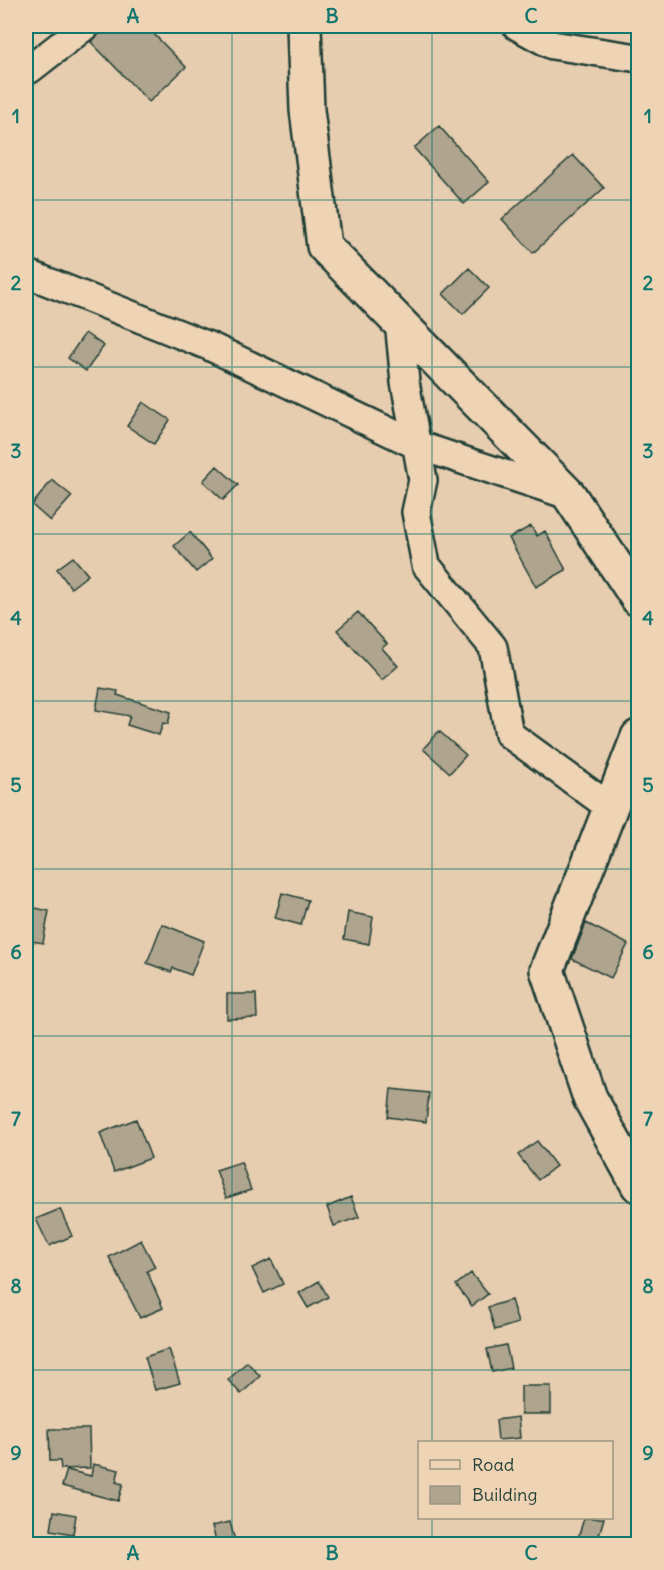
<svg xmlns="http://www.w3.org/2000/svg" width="664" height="1570" viewBox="0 0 664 1570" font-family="Delius,sans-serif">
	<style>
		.building { fill: #afa48d; stroke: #1f3d34; stroke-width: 1.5 }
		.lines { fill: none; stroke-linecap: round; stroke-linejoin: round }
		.street-casing { stroke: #1f3d34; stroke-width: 32 }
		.secondary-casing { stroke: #1f3d34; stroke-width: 38 }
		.street { stroke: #efd3b5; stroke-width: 27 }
		.secondary { stroke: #efd3b5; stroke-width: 33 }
		.grid { fill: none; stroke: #0f766e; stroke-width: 1.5; stroke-opacity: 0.55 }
		.neatline { fill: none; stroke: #0f766e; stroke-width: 2 }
		.grid-label { font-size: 20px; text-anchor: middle; font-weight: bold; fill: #0f766e }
	</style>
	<rect width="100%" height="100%" fill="#e7cdb0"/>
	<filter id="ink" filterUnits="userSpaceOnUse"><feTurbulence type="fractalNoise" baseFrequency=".0167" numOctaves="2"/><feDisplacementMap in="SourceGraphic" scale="12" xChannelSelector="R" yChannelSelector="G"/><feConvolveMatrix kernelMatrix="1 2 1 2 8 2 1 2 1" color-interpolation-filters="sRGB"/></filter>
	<g filter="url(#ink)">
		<path class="building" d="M108 26H146L186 67 149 102 91 42Z
			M439 126 489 182 464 204 414 148Z
			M573 155 604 188 533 253 502 219Z
			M469 268 489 288 463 314 443 294Z
			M85 333 104 346 86 371 68 358Z
			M143 402 170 420 154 444 127 426Z
			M217 466 238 485 223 500 203 481Z
			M52 480 72 496 50 521 32 505Z
			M531 526 537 536 545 531 566 570 536 587 509 538Z
			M190 532 212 559 196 572 174 546Z
			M73 557 88 575 71 588 57 569Z
			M358 612 387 644 382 648 398 666 382 680 337 630Z
			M100 688 118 691 117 695 171 712 168 724 163 723 159 735 127 725 130 716 96 710Z
			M439 731 466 755 450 773 423 749Z
			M282 893 308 900 301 925 275 918Z
			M26 906 49 911 43 943 26 940Z
			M348 912 373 917 369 944 344 939Z
			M586 923 628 944 611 978 572 959Z
			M162 924 204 941 191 975 173 968 171 972 147 963Z
			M227 994H256L257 1018 227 1019Z
			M391 1089 429 1093 426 1122 388 1117Z
			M136 1119 151 1158 114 1172 100 1133Z
			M537 1141 556 1166 538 1180 518 1155Z
			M241 1162 251 1190 226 1198 216 1170Z
			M351 1197 359 1217 334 1226 327 1207Z
			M60 1209 72 1236 49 1246 36 1219Z
			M141 1240 155 1267 147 1271 163 1308 140 1318 109 1257Z
			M271 1259 283 1284 264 1293 252 1268Z
			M471 1273 488 1294 472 1306 456 1285Z
			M319 1281 328 1297 308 1308 299 1293Z
			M511 1300 518 1323 495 1330 488 1307Z
			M506 1345 511 1368 492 1372 487 1349Z
			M169 1349 180 1383 155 1390 145 1357Z
			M247 1362 260 1376 241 1394 228 1380Z
			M521 1386H551V1414H521Z
			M518 1417 520 1438 498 1440 496 1420Z
			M49 1429H89L90 1468 61 1469 60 1461H50Z
			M93 1464 119 1470 116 1482 123 1484 118 1501 62 1486 67 1470 91 1476Z
			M54 1511 76 1515 73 1534 51 1530Z
			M584 1518H604L596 1545H576Z
			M230 1522 236 1545H217L212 1526Z"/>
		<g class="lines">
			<g class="street-casing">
				<path id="street" d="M517 26 552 45 638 58
					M26 67 30 69 85 26
					M26 273 209 346 417 445 568 495
					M399 321 405 382 423 480 416 512 426 565 493 647 509 734 611 808"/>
			</g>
			<g class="secondary-casing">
				<path id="secondary" d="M304 26 307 110 324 246 569 495 638 599
					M638 737 547 970 590 1098 638 1185"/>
			</g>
			<use href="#street" class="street"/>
			<use href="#secondary" class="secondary"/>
		</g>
	</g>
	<path class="grid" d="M232 26V1544M432 26V1442M26 200H638M26 367H638M26 534H638M26 701H638M26 869H638M26 1036H638M26 1203H638M26 1370H638M432 1518V1544"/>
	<rect width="664" height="1570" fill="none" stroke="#efd3b5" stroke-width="66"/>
	<rect x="418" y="1441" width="195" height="78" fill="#efd3b5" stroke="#9c9781" stroke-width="1.5"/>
	<rect x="430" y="1460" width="30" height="9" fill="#efd3b5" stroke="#9c9781" stroke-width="1.5"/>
	<text x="472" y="1471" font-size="18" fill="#1f3d34">Road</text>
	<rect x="430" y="1486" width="30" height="18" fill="#afa48d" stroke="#9c9781" stroke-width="1.5"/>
	<text x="472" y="1501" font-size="18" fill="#1f3d34">Building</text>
	<rect x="33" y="33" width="598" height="1504" class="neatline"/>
	<g class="grid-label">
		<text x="133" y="23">A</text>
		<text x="332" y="23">B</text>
		<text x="531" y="23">C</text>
		<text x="16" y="123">1</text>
		<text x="648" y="123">1</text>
		<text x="16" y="290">2</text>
		<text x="648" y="290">2</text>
		<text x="16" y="458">3</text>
		<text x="648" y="458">3</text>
		<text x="16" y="625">4</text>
		<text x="648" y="625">4</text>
		<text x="16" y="792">5</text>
		<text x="648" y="792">5</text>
		<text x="16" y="959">6</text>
		<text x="648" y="959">6</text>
		<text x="16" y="1126">7</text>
		<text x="648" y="1126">7</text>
		<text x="16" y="1293">8</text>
		<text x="648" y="1293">8</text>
		<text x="16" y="1460">9</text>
		<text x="648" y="1460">9</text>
		<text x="133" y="1560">A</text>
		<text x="332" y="1560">B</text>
		<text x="531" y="1560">C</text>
	</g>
</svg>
